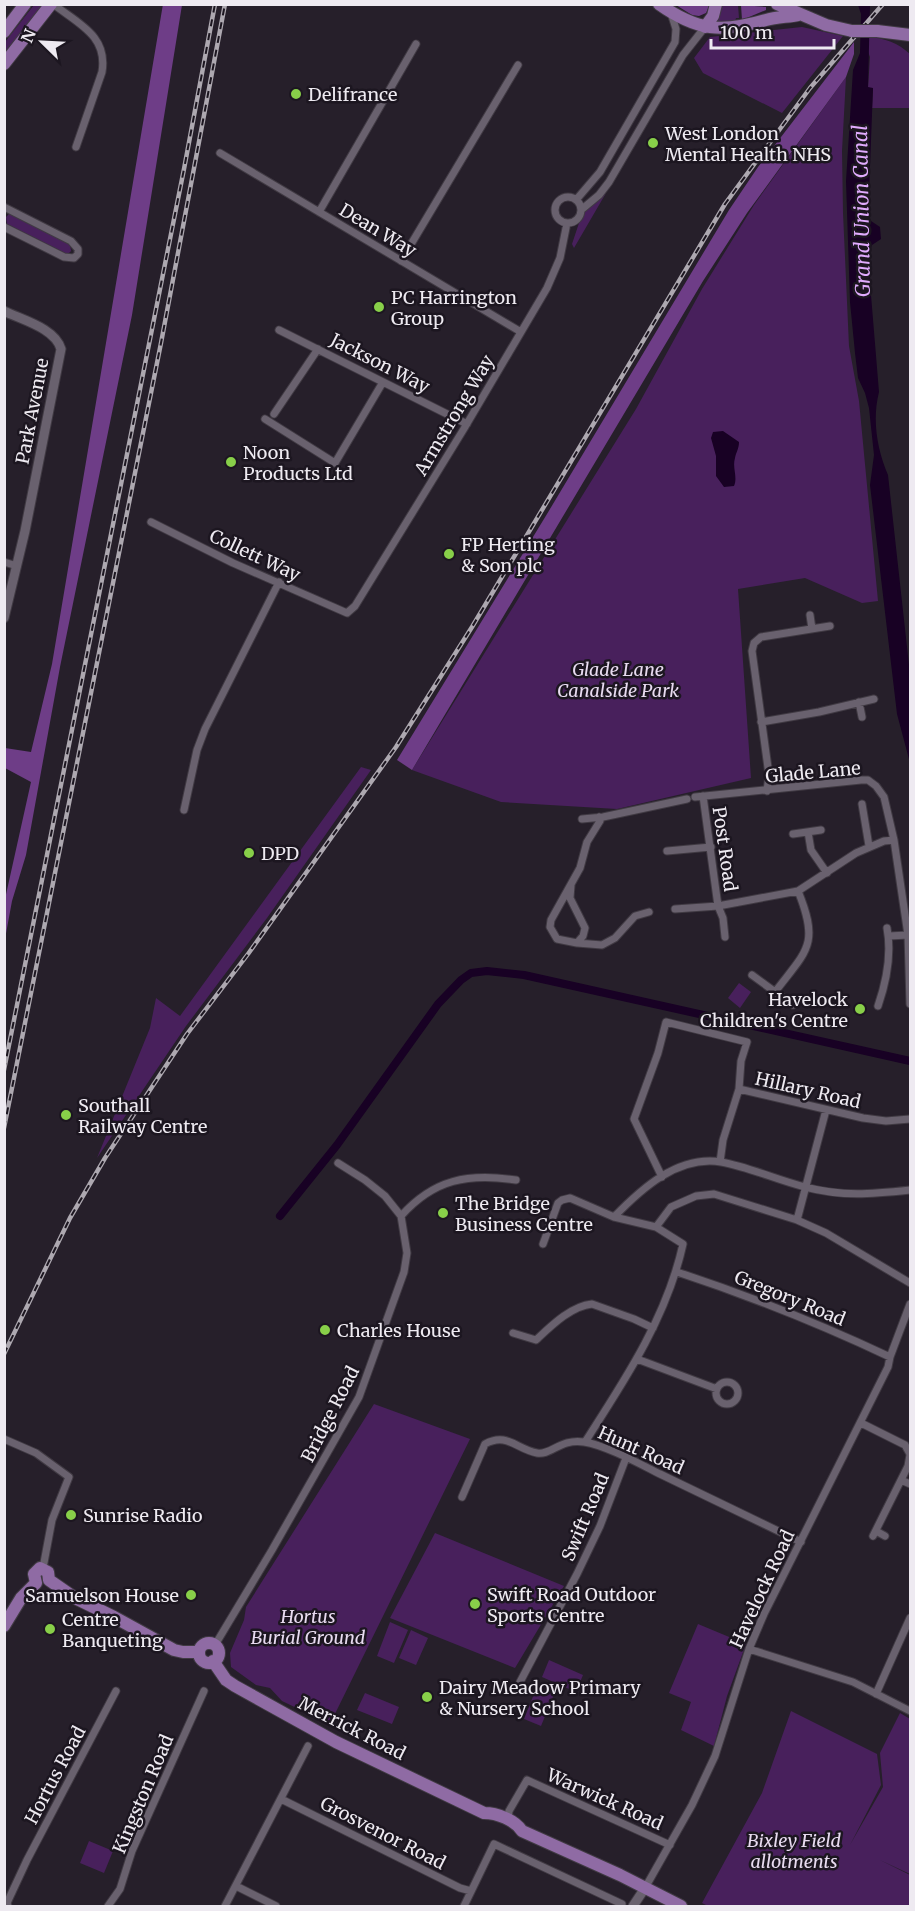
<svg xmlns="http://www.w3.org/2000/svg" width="915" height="1911" viewBox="0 0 915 1911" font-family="Merriweather,serif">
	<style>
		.green { fill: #48205c }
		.forest { fill: #6e3d87 }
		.water { fill: #180124 }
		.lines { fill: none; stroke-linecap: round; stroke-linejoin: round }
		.canal { stroke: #180124; stroke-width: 8 }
		.minor-casing { stroke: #403a43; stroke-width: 9 }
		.tertiary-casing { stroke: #403a43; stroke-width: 11 }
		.primary-casing { stroke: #403a43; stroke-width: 14 }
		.minor { stroke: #69616e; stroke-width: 7 }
		.tertiary { stroke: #69616e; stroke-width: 9 }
		.primary { stroke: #8f6ba4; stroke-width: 12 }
		.rail-casing { stroke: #ada8b0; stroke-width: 4.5 }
		.rail { stroke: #1c1620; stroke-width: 2; stroke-dasharray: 7; stroke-linecap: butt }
		.primary-bridge-casing { stroke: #403a43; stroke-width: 14; stroke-linecap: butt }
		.primary-bridge { stroke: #8f6ba4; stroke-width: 12 }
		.poi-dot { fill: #88cf49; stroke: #1c1620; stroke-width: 2 }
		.labels { text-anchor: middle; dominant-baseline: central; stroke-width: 5; stroke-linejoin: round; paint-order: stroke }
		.poi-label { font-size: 18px; fill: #eeeaf1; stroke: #1c1620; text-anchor: start }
		.street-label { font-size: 18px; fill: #eeeaf1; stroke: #1c1620 }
		.park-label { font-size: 18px; font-style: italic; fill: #e8dbf0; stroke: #1c1620 }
		.water-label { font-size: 20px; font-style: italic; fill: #e0abfd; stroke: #1c1620 }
	</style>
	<rect width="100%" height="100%" fill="#261f2a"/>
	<path class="green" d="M34 5H43L5 54V42Z
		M722 5H738L739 18H736L735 21 715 22Z
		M802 27 843 36 782 113 703 73 694 58 710 37Z
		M868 37C885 38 898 43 910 54V108H872L873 89 868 88 870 57 867 49Z
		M846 77 842 151 843 213 849 346 859 401 878 601 862 603 805 578 738 589 751 778 617 809 501 802 412 770 636 409 702 289 754 205Z
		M606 193 574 248 572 244 582 214Z
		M9 214H12L70 244 71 251 69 253H65L7 224 6 217Z
		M361 767 371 770 267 918 186 1026 97 1158 150 1028 156 998 180 1016Z
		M739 983 751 992 740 1008 728 998Z
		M374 1404 470 1439 330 1724 282 1701 270 1688 256 1685 231 1667 230 1653 244 1620 246 1607Z
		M435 1533 564 1586 515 1668 390 1618Z
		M390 1622 408 1630 394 1663 377 1656Z
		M698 1624 746 1644 727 1696 714 1746 681 1730 691 1702 669 1693Z
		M411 1630 428 1638 416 1665 399 1658Z
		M549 1660 583 1675 576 1692 542 1677Z
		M538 1684 555 1692 541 1726 524 1719Z
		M365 1693 399 1707 392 1724 357 1710Z
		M791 1711 877 1754 881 1785 850 1845 883 1787 880 1753 900 1713 910 1719V1874L880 1860 910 1875V1906H708L702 1903 762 1793Z
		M89 1841 113 1851 104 1873 80 1863Z"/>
	<path class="forest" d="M163 4 182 5 132 315 60 667 26 855 12 901 5 939V899L31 782 5 768V748L31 752 52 664Z
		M710 4 706 13 699 16 692 15 676 5Z
		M741 5 766 7V10L742 20Z
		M854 42V54L846 77 747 213 703 281 412 770 397 760 547 514 729 210 758 167Z"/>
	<path class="water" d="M858 5H870L868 87 873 88 868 219 880 227 881 239 872 245 870 250V283L879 392C872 420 877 449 888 475L910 674V763L897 714 870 485 874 455 869 408 865 393 858 378 855 353 850 302 846 181 853 70 860 53 861 14Z
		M723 431 739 442C739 449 736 452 735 458 732 468 738 477 734 486L724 487 716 476V456L711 438 713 432Z"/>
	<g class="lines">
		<path class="canal" d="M280 1216 337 1145 438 1004 461 980 471 973 487 971 524 975 910 1061"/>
		<g class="minor-casing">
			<path id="minor" d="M53 4C79 24 108 36 102 72L76 147
				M220 153 521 332
				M555 210a13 13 0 1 1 26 0a13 13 0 1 1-26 0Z
				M576 200 600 172 675 42 676 29 671 13
				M4 207 71 241 78 249V254L74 258 64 257 4 227
				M581 210 599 195 609 182 683 55 705 27
				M319 212 416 44
				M401 261 518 65
				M279 330 467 424
				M274 414 318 349
				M265 419 335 463 383 382
				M151 522 233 563 347 613 355 606 465 427 547 288 560 258 567 223
				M4 562 17 566
				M810 615 812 629
				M859 702 862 717
				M761 722 819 712 874 699
				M767 791 769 775 752 651 754 643 761 637 830 626
				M703 796 718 906 723 918 725 937
				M695 797 861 780H868L876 786 884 797 894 840 908 935 910 1004
				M862 804 869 846
				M184 810 197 750 205 729 279 582
				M582 819 603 817 687 799
				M808 832 811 850 827 873
				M793 834 821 830
				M667 851 711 847
				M571 885 570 898 585 928 583 936 577 943 557 939 550 927 551 920 580 868 587 842 600 821 599 817
				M675 909 718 906 798 891 856 853 884 841 894 840
				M889 936 908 935
				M577 943 602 945 615 938 635 916 649 912
				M752 975 793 1005
				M775 992C807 950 820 945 798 891
				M878 1006C887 980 892 955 887 928
				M720 1162 723 1140 739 1089 863 1118 886 1121 910 1119
				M662 1177 634 1119 658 1053 666 1022 747 1042 741 1061 739 1089
				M401 1216C434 1179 468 1173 516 1180
				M614 1217C641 1189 678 1155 721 1162 749 1167 777 1180 805 1187 843 1197 872 1194 910 1190
				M797 1220 826 1110
				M656 1227 671 1207 696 1196 714 1194 797 1220 826 1233 910 1283
				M543 1244 558 1203 562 1200 570 1198 614 1217 656 1227 683 1244C667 1317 625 1380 585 1442
				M677 1272C750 1296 820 1324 890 1357
				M513 1333 536 1340C551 1326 571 1306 592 1304L634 1319 653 1328
				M637 1359 717 1389
				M716 1393a11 11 0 1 1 22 0a11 11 0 1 1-22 0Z
				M861 1423 905 1445 910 1454
				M4 1439 36 1453 69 1477 52 1520 43 1568
				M901 1480 910 1484
				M462 1497 485 1444C507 1432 516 1449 537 1453 550 1456 561 1438 584 1442 605 1445 640 1464 660 1474 707 1497 754 1519 801 1542
				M876 1531 885 1536
				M873 1536 908 1466 910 1455
				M215 1645 272 1550 359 1397 404 1272 407 1253 401 1216 385 1196 365 1180 338 1163
				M749 1649 853 1682 910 1711
				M520 1682 577 1574 600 1526 626 1458
				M876 1694 910 1618
				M281 1799 460 1888 471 1891
				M508 1820 509 1811 527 1780 670 1845
				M236 1886 276 1906
				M645 1888 692 1805 715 1756 749 1649 764 1614 888 1367 890 1357 910 1304
				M6 1905 27 1860 116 1691
				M108 1906 120 1889 132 1851 204 1691
				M225 1906 308 1746
				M464 1906 494 1844 622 1904"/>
		</g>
		<g class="tertiary-casing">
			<path id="tertiary" d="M4 311C22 320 55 328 61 349L25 531 4 618
				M4 1904 7 1906
				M633 1906 645 1888"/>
		</g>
		<g class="primary-casing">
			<path id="primary" d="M659 4C697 31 722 33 766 20 776 17 788 17 798 15
				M777 4 826 25 852 31
				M705 27 713 16 716 4
				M877 31 910 35
				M4 32 25 4
				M4 64 51 4
				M49 1580 75 1598 114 1617 174 1650 183 1652H199
				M36 1583 34 1574 40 1568 48 1572 49 1580
				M4 1626 21 1598 36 1583
				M199 1653a10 10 0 1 1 20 0a10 10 0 1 1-20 0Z
				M213 1661 226 1680 235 1686 336 1742 484 1813C497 1813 515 1820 522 1831L620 1875 681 1906"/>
		</g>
		<use href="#minor" class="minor"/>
		<use href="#tertiary" class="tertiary"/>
		<use href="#primary" class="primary"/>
		<g class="rail-casing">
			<path id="rail" d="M4 1070 184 169 215 4
				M4 1128 161 343 225 4
				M4 1354 70 1218 105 1158 187 1034 248 954 396 747 472 627 725 204 810 88 883 4"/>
		</g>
		<use href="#rail" class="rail"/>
		<g class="primary-bridge-casing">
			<path id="primary-bridge" d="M852 31H877"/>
		</g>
		<use href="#primary-bridge" class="primary-bridge"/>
	</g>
	<g class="poi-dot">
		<circle cx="296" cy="94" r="6"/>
		<circle cx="653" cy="143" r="6"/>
		<circle cx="379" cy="307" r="6"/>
		<circle cx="231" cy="462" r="6"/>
		<circle cx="449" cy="554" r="6"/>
		<circle cx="249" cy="853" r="6"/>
		<circle cx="860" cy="1009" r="6"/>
		<circle cx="66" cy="1115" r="6"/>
		<circle cx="443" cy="1213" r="6"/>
		<circle cx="325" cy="1330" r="6"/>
		<circle cx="71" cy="1515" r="6"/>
		<circle cx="191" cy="1595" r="6"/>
		<circle cx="475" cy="1604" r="6"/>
		<circle cx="50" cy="1629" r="6"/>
		<circle cx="427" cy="1697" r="6"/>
	</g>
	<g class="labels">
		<g class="poi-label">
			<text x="308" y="94">Delifrance</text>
			<text x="665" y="133">West London<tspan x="665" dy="21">Mental Health NHS</tspan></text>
			<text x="391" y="297">PC Harrington<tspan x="391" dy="21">Group</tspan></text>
			<text x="243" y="452">Noon<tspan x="243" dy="21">Products Ltd</tspan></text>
			<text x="461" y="544">FP Herting<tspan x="461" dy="21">&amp; Son plc</tspan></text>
			<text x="261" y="853">DPD</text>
			<text x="848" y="999" text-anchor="end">Havelock<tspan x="848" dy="21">Children's Centre</tspan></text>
			<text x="78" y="1105">Southall<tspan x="78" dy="21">Railway Centre</tspan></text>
			<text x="455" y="1203">The Bridge<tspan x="455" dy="21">Business Centre</tspan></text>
			<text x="337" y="1330">Charles House</text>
			<text x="83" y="1515">Sunrise Radio</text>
			<text x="487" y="1594">Swift Road Outdoor<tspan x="487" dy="21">Sports Centre</tspan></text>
			<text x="179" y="1595" text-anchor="end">Samuelson House</text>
			<text x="62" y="1619">Centre<tspan x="62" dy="21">Banqueting</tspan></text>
			<text x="439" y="1687">Dairy Meadow Primary<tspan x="439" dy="21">&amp; Nursery School</tspan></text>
		</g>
		<g class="street-label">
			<text transform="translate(378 230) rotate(31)">Dean Way</text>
			<text transform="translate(380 363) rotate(27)">Jackson Way</text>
			<text transform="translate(32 411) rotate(-79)">Park Avenue</text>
			<text transform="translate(454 415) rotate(-59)">Armstrong Way</text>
			<text transform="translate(255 555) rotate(25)">Collett Way</text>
			<text transform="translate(813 772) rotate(-5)">Glade Lane</text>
			<text transform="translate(725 849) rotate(82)">Post Road</text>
			<text transform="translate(808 1090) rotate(13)">Hillary Road</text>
			<text transform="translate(790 1298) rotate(22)">Gregory Road</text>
			<text transform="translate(330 1414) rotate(-63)">Bridge Road</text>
			<text transform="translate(641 1450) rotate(24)">Hunt Road</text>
			<text transform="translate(585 1517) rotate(-67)">Swift Road</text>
			<text transform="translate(762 1589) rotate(-65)">Havelock Road</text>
			<text transform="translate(352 1728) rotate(27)">Merrick Road</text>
			<text transform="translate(55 1775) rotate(-62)">Hortus Road</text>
			<text transform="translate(143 1794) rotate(-67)">Kingston Road</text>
			<text transform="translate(605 1799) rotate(24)">Warwick Road</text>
			<text transform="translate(383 1833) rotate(27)">Grosvenor Road</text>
		</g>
		<g class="park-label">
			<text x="618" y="669">Glade Lane<tspan x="618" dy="21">Canalside Park</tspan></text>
			<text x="308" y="1616">Hortus<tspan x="308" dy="21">Burial Ground</tspan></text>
			<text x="794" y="1840">Bixley Field<tspan x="794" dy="21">allotments</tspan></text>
		</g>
		<g class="water-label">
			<text transform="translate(861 211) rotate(-91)">Grand Union Canal</text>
		</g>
	</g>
	<rect width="915" height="1911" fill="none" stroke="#eeeaf1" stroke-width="12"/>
	<g transform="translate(42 42) rotate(294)" stroke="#1c1620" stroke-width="4.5" paint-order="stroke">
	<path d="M0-4.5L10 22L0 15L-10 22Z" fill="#eeeaf1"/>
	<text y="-9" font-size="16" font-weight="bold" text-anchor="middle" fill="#eeeaf1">N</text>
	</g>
	<path d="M711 39v9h123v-9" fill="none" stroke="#eeeaf1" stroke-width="3"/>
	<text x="720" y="39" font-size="18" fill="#eeeaf1" stroke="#1c1620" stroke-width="4.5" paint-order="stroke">100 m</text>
</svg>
